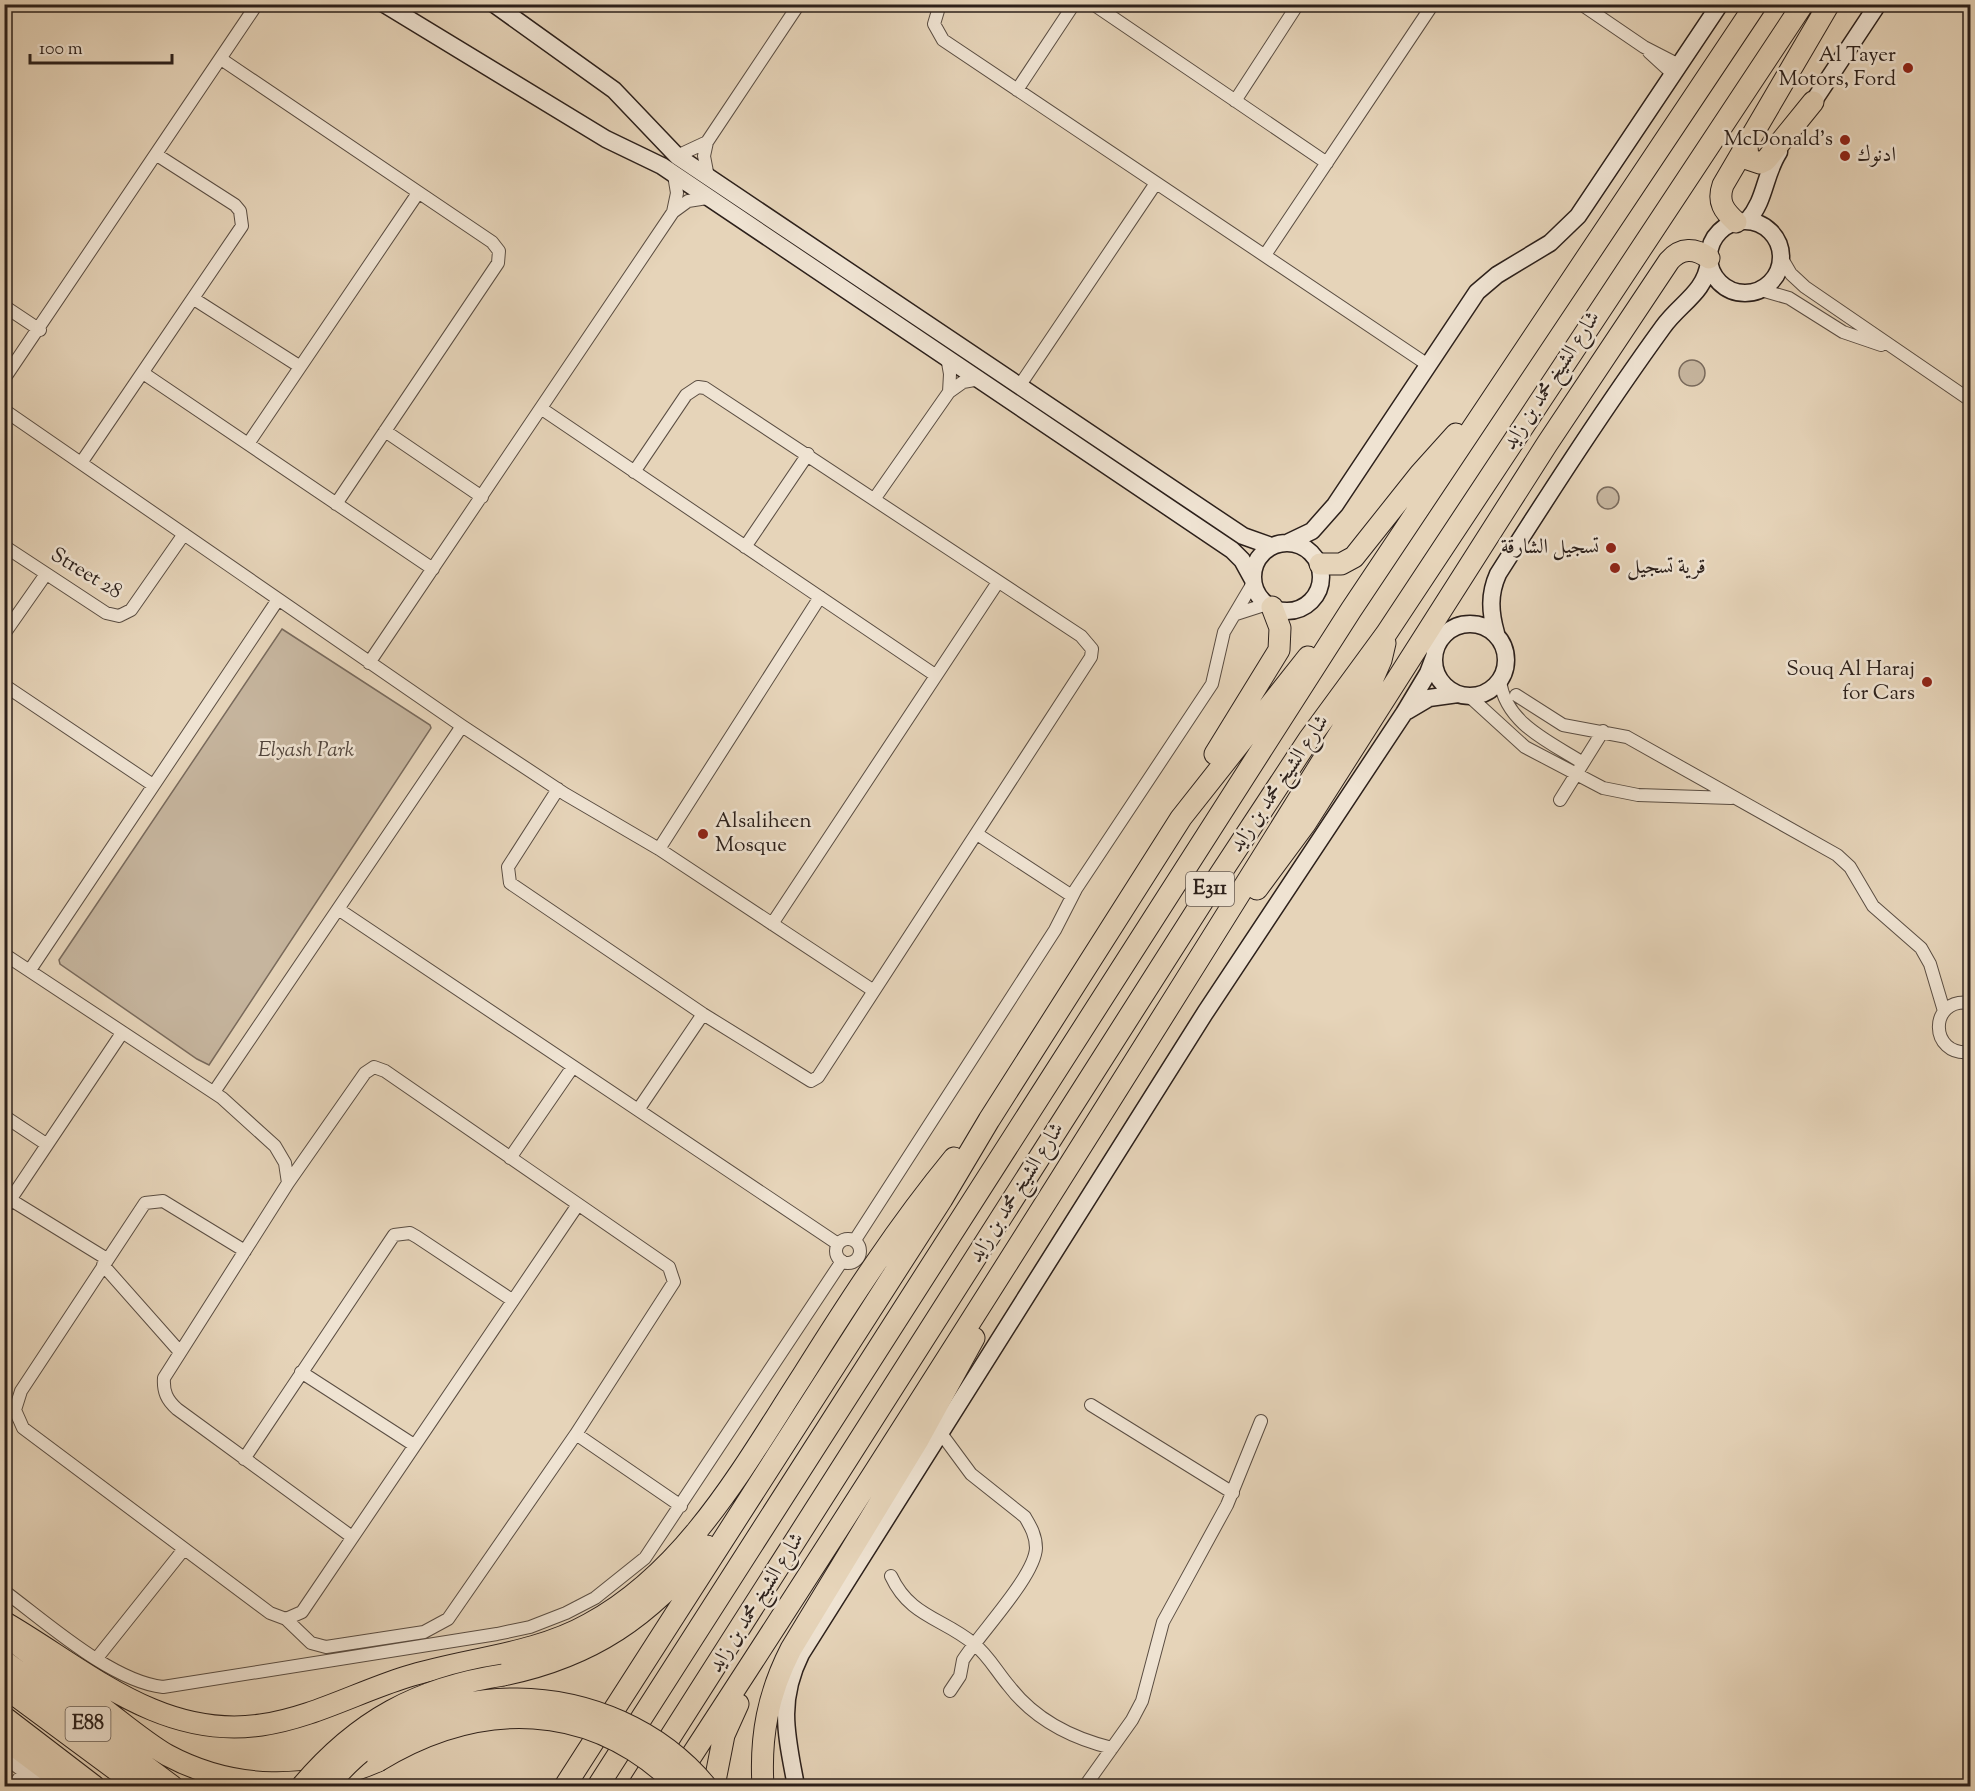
<svg xmlns="http://www.w3.org/2000/svg" width="1975" height="1791" viewBox="0 0 1975 1791" font-family="'Sorts Mill Goudy',Amiri,serif">
	<style>
		.green { fill: #c6b59e; stroke: #796a5c; stroke-width: 1.5 }
		.lines { fill: none; stroke-linecap: round; stroke-linejoin: round }
		.street-casing { stroke: #5a4d42; stroke-width: 14 }
		.secondary-casing { stroke: #2c201b; stroke-width: 19 }
		.highway-casing { stroke: #2c201b; stroke-width: 23 }
		.street { stroke: #efe3d2; stroke-width: 12 }
		.secondary { stroke: #efe3d2; stroke-width: 16 }
		.highway { stroke: #e6d4b9; stroke-width: 21 }
		.highway-bridge-casing { stroke: #2c201b; stroke-width: 23; stroke-linecap: butt }
		.highway-bridge { stroke: #e6d4b9; stroke-width: 21 }
		.poi-dot { fill: #8f2418; stroke: #efe3d2; stroke-width: 2 }
		.labels { text-anchor: middle; dominant-baseline: central; stroke-width: 5; stroke-linejoin: round; paint-order: stroke }
		.shield { fill: #efe3d2; stroke: #665a52; stroke-width: 1.5 }
		.shield-label { font-size: 20px; font-weight: bold; fill: #2c201b }
		.poi-label { font-size: 21px; fill: #2c201b; stroke: #efe3d2; text-anchor: end }
		.street-label { font-size: 21px; fill: #2c201b; stroke: #efe3d2 }
		.park-label { font-size: 21px; font-style: italic; fill: #52453c; stroke: #efe3d2 }
	</style>
	<rect width="100%" height="100%" fill="#e6d4b9"/>
	<filter id="stains"><feTurbulence type="fractalNoise" baseFrequency=".00333" numOctaves="4"/><feColorMatrix values="0 0 0 0 .2 0 0 0 0 .09 0 0 0 0 .02 0 0 0 .5 -.17"/></filter>
	<radialGradient id="worn" r=".72"><stop offset=".6" stop-color="#630" stop-opacity="0"/><stop offset="1" stop-color="#630" stop-opacity=".3"/></radialGradient>
	<path class="green" d="M1679 373a13 13 0 1 1 26 0a13 13 0 1 1-26 0Z
		M1597 498a11 11 0 1 1 22 0a11 11 0 1 1-22 0Z
		M282 629 430 725 431 728 209 1065 197 1059 60 964 59 960Z"/>
	<g class="lines">
		<g class="street-casing">
			<path id="street" d="M940 4 934 24 943 40 1428 365
				M1093 4 1327 163
				M1581 4 1644 47 1679 65
				M1649 52 1673 74
				M221 59 492 242 499 251 498 263 336 504
				M1017 90 1074 4
				M1235 101 1298 4
				M677 156 707 142
				M708 177 704 156 707 142 799 4
				M673 212 688 201 707 198
				M1265 255 1433 4
				M1781 257 1791 274 1805 287 1970 400
				M1761 290 1789 298 1843 332 1881 345
				M194 299 299 366
				M4 306 40 330
				M947 357 950 374 949 392
				M143 373 433 569
				M4 379 257 4
				M1020 385 1156 183
				M542 409 935 675
				M4 410 462 726 565 794 659 849 874 991
				M385 431 482 497
				M248 444 418 193
				M81 463 242 226 240 211 235 205 157 155
				M875 498 949 392 963 382 980 379
				M4 546 106 613 119 616 131 610 184 534
				M745 547 808 454
				M1236 614 1267 604
				M4 634 46 574
				M369 663 673 212 677 193 674 175
				M1500 681C1506 724 1550 742 1583 763
				M4 685 153 785
				M1516 695 1563 725 1627 737 1837 855 1850 867 1873 906 1921 948 1930 964 1944 1011
				M1469 696 1525 747 1603 788 1638 795 1731 798
				M558 789 508 867 510 883 703 1014 811 1081 818 1077 1091 657 1092 649 1081 636 705 388 698 387 686 395 634 472
				M1560 800 1603 731
				M977 834 1072 896
				M659 849 820 597
				M338 909 838 1244
				M772 924 998 582
				M4 954 222 1098 275 1146 285 1163 288 1183
				M30 970 277 601
				M1970 1003C1928 997 1929 1057 1970 1052
				M214 1092 462 726
				M638 1110 703 1014
				M4 1116 46 1144
				M510 1158 572 1068
				M11 1200 107 1259
				M4 1209 122 1033
				M836 1251a12 12 0 1 1 24 0a12 12 0 1 1-24 0Z
				M855 1240 1055 930 1076 889 1212 684 1224 632 1253 583
				M245 1251 163 1201 145 1203 21 1391 15 1410 23 1428 270 1613 286 1619 302 1612 577 1206
				M103 1265 180 1352
				M301 1372 414 1445
				M1091 1405 1233 1493
				M940 1432 971 1474 1025 1517C1031 1527 1036 1536 1036 1548 1035 1576 980 1633 963 1660L960 1676 950 1691
				M576 1434 681 1506
				M244 1459 394 1235 410 1233 417 1237 512 1300
				M891 1576C910 1617 943 1618 974 1644 988 1655 997 1672 1009 1686 1035 1720 1071 1738 1112 1748
				M4 1591C46 1622 111 1681 163 1687L497 1634 530 1627 566 1613 595 1598 645 1558 842 1261
				M286 1619 311 1643 326 1647 424 1632 448 1619 576 1434 674 1282 669 1267 385 1071 374 1067 365 1073 288 1183 164 1378C163 1392 167 1400 177 1409L352 1537
				M97 1658 184 1549
				M4 1757 43 1786
				M13 1786 24 1772
				M1085 1786 1132 1720 1142 1701 1163 1622 1227 1505 1261 1421"/>
		</g>
		<g class="secondary-casing">
			<path id="secondary" d="M384 4 606 139 662 166 1232 550 1242 560 1253 580
				M494 4 614 90 677 156 1243 536 1271 546
				M1807 111 1878 4
				M1747 221C1766 200 1764 175 1779 152
				M1709 257a36 36 0 1 1 72 0a36 36 0 1 1-72 0Z
				M1289 542 1312 531 1335 505 1477 292 1497 275 1550 243 1578 216 1720 4
				M1253 577a34 34 0 1 1 68 0a34 34 0 1 1-68 0Z
				M1434 660a36 36 0 1 1 72 0a36 36 0 1 1-72 0Z
				M1496 633C1490 612 1489 594 1498 574 1551 491 1605 407 1663 327 1680 303 1705 293 1709 262
				M1407 711 1429 698 1458 694
				M796 1786C787 1737 777 1702 801 1654L1205 1013 1404 713 1428 673 1434 657"/>
		</g>
		<g class="highway-casing">
			<path id="highway" d="M1747 146 1748 159 1760 163 1766 160 1813 102
				M1736 222C1724 211 1717 202 1723 185L1829 4
				M1320 564H1341L1354 557 1420 474 1456 434
				M1215 754 1279 650 1280 628 1272 607
				M1257 889 1305 824 1547 444 1669 261C1681 247 1695 248 1709 258
				M4 1622C85 1669 160 1740 261 1725 311 1718 358 1692 406 1677 466 1658 534 1655 589 1624 687 1571 744 1466 803 1375 850 1300 898 1226 954 1158
				M9 1638C40 1662 72 1686 104 1709 125 1725 145 1742 167 1755 234 1791 309 1791 378 1761
				M4 1661 172 1786
				M503 1675C592 1657 651 1616 707 1546
				M4 1687 138 1786
				M4 1717 94 1786
				M4 1738 68 1786
				M675 1781C912 1418 1142 1051 1371 683L1381 660 1385 643
				M565 1786 942 1199 989 1120 1181 818 1308 657
				M598 1786 1351 610 1756 4
				M639 1786 1213 885 1309 739 1386 634 1803 4
				M714 1786 724 1735 738 1704
				M763 1786C760 1736 768 1694 791 1649L918 1440 974 1338"/>
		</g>
		<use href="#street" class="street"/>
		<use href="#secondary" class="secondary"/>
		<use href="#highway" class="highway"/>
		<g class="highway-bridge-casing">
			<path id="highway-bridge" d="M378 1761C480 1699 591 1700 678 1786
				M302 1786C358 1720 418 1688 503 1675
				M328 1786C422 1667 612 1673 706 1786"/>
		</g>
		<use href="#highway-bridge" class="highway-bridge"/>
	</g>
	<g class="poi-dot">
		<circle cx="1908" cy="68" r="6"/>
		<circle cx="1845" cy="140" r="6"/>
		<circle cx="1845" cy="156" r="6"/>
		<circle cx="1611" cy="548" r="6"/>
		<circle cx="1615" cy="568" r="6"/>
		<circle cx="1927" cy="682" r="6"/>
		<circle cx="703" cy="834" r="6"/>
	</g>
	<g class="labels">
		<g class="shield">
			<rect x="1186" y="872" width="48" height="34" rx="4.5"/>
			<rect x="65.5" y="1707" width="45" height="34" rx="4.5"/>
		</g>
		<g class="shield-label">
			<text x="1210" y="889">E311</text>
			<text x="88" y="1724">E88</text>
		</g>
		<g class="poi-label">
			<text x="1896" y="56">Al Tayer<tspan x="1896" dy="24">Motors, Ford</tspan></text>
			<text x="1833" y="140">McDonald's</text>
			<text x="1857" y="156" text-anchor="start">ادنوك</text>
			<text x="1599" y="548">تسجيل الشارقة</text>
			<text x="1627" y="568" text-anchor="start">قرية تسجيل</text>
			<text x="1915" y="670">Souq Al Haraj<tspan x="1915" dy="24">for Cars</tspan></text>
			<text x="715" y="822" text-anchor="start">Alsaliheen<tspan x="715" dy="24">Mosque</tspan></text>
		</g>
		<g class="street-label">
			<text transform="translate(1552 381) rotate(-57)">شارع الشيخ محمد بن زايد</text>
			<text transform="translate(86 574) rotate(31)">Street 28</text>
			<text transform="translate(1280 784) rotate(-56)">شارع الشيخ محمد بن زايد</text>
			<text transform="translate(1017 1193) rotate(-58)">شارع الشيخ محمد بن زايد</text>
			<text transform="translate(757 1603) rotate(-58)">شارع الشيخ محمد بن زايد</text>
		</g>
		<g class="park-label">
			<text x="306" y="751">Elyash Park</text>
		</g>
	</g>
	<rect width="1975" height="1791" fill="none" stroke="#e6d4b9" stroke-width="24"/>
	<rect x="6" y="6" width="1963" height="1779" fill="none" stroke="#2c201b" stroke-width="3"/>
	<rect x="12" y="12" width="1951" height="1767" fill="none" stroke="#2c201b" stroke-width="1.5"/>
	<path d="M30 54v9h142v-9" fill="none" stroke="#2c201b" stroke-width="3"/>
	<text x="39" y="54" font-size="18" fill="#2c201b" stroke="#efe3d2" stroke-width="4.5" paint-order="stroke">100 m</text>
	<rect width="100%" height="100%" filter="url(#stains)"/>
	<rect width="100%" height="100%" fill="url(#worn)"/>
</svg>
